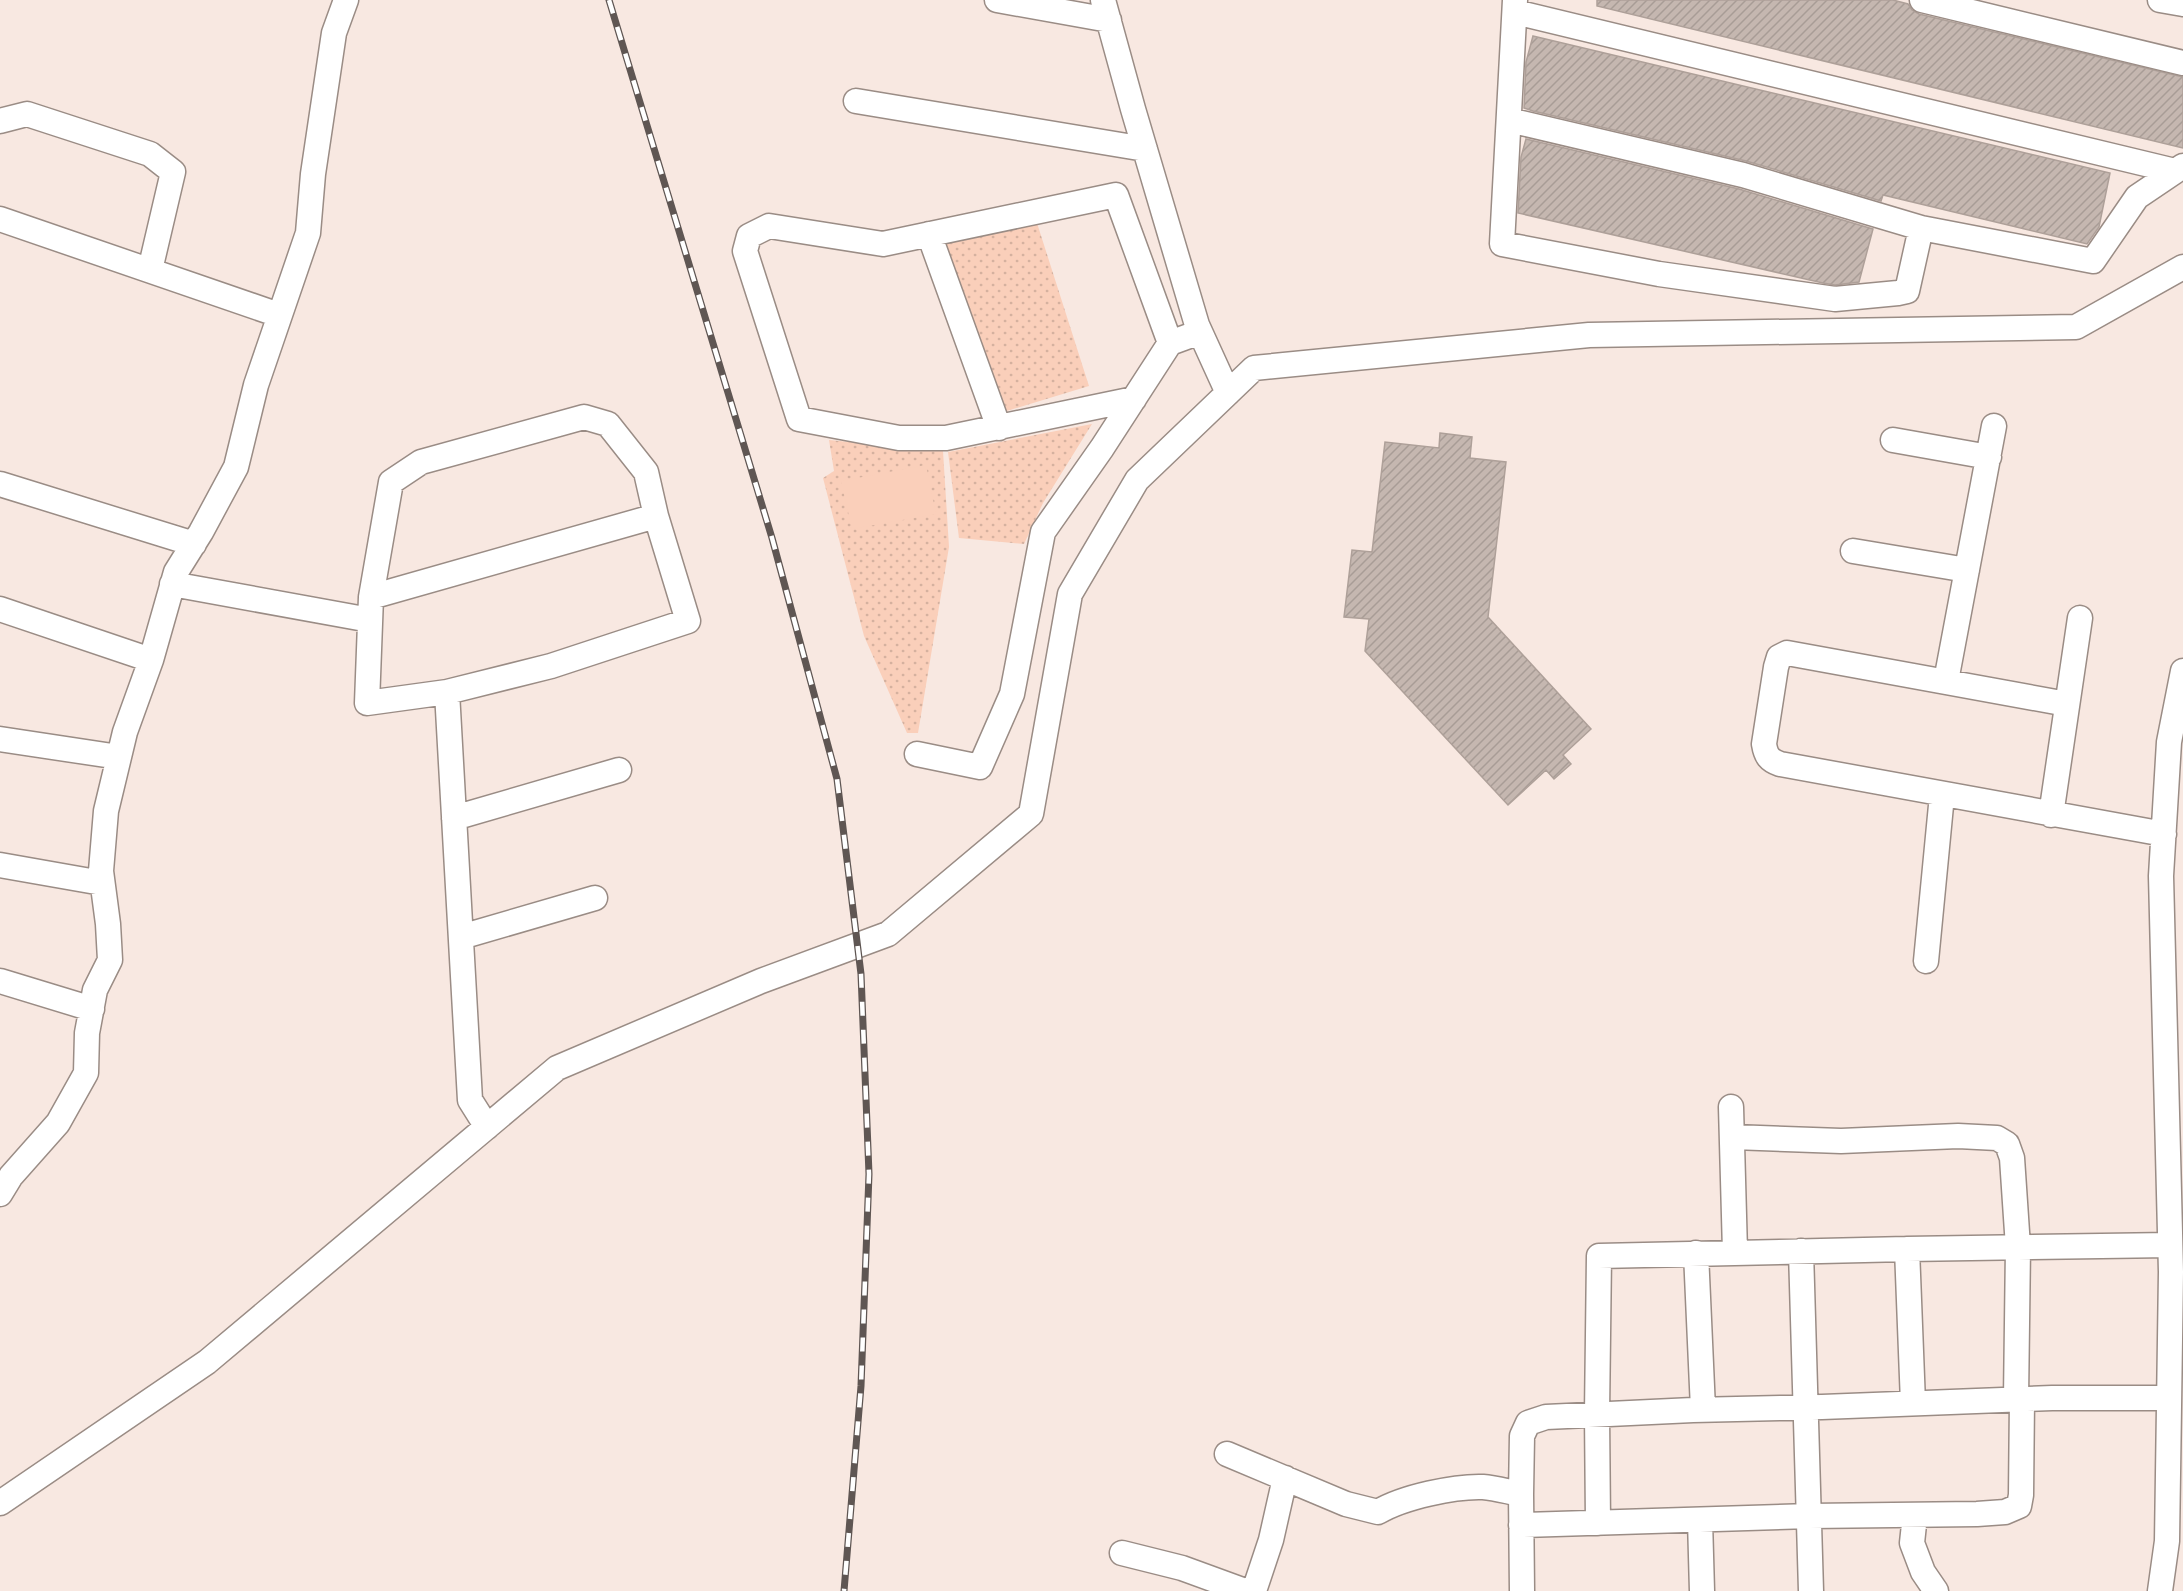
<svg xmlns="http://www.w3.org/2000/svg" width="2183" height="1591" viewBox="0 0 2183 1591" font-family="Spectral,serif">
	<style>
		.park { fill: url(#park-dots) }
		.garden { fill: #facfba }
		.building { fill: url(#building-hatch); stroke: #aea099; stroke-width: 1.5 }
		.lines { fill: none; stroke-linecap: round; stroke-linejoin: round }
		.minor-casing { stroke: #9a8c85; stroke-width: 27 }
		.minor { stroke: #fff; stroke-width: 24 }
		.rail-casing { stroke: #5f5653; stroke-width: 7 }
		.rail { stroke: #fff; stroke-width: 4.5; stroke-dasharray: 14; stroke-linecap: butt }
	</style>
	<defs>
		<pattern id="park-dots" width="8" height="8" patternUnits="userSpaceOnUse" patternTransform="scale(1.5)"><rect width="8" height="8" fill="#facfba"/><path d="M2 2h.1M6 6h.1" fill="none" stroke="#d5b19f" stroke-width="1.8" stroke-linecap="round"/></pattern>
		<pattern id="building-hatch" width="6" height="6" patternUnits="userSpaceOnUse" patternTransform="scale(1.5)"><rect width="6" height="6" fill="#c5b7b0"/><path d="M-1 1l2-2M0 6l6-6M5 7l2-2" fill="none" stroke="#a89c96"/></pattern>
	</defs>
	<rect width="100%" height="100%" fill="#f8e8e1"/>
	<path class="park" d="M1037 223 1089 386 1000 413 940 239Z
		M1092 424 1043 503 1024 544 959 538 948 452Z
		M829 440 943 451 949 547 918 733H907L864 636 823 478 834 471Z"/>
	<path class="garden" d="M926 465 936 514 852 529 841 481Z"/>
	<path class="building" d="M1597 0H1893L1908 4 1912 10 1919 14 2183 77V148L1597 6Z
		M1533 36 2110 173 2099 227 2087 244 1883 195 1881 201 1746 161 1533 111 1524 108 1526 62Z
		M1526 139 1739 189 1873 229 1859 282 1835 285 1823 283 1518 213 1521 157Z
		M1440 433 1472 437 1470 458 1506 462 1488 617 1591 729 1563 755 1571 764 1554 779 1546 770 1508 805 1365 651 1369 619 1344 617 1352 550 1372 552 1385 442 1439 448Z"/>
	<g class="lines">
		<g class="minor-casing">
			<path id="minor" d="M997 0 1109 20
				M1103 0 1133 109 1197 325 1228 393
				M1515 0 1502 244 1659 274 1835 299 1898 293 1907 291 1921 228 2093 261 2137 197 2183 166
				M1922 0 2183 63
				M2160 0 2183 4
				M1515 12 2175 171
				M856 101 1145 149
				M1509 120 1743 175 1921 228
				M0 121 27 114 150 154 173 172 150 270
				M0 219 279 315
				M929 234 999 428
				M1134 399 946 438H899L799 419 745 251 749 236 769 226 883 244 1116 195 1170 343
				M584 417 608 424 646 472 656 516 688 621 551 666 447 692 367 703 371 597 391 482 421 462Z
				M1893 440 1989 457
				M0 484 194 544
				M1853 551 1967 570
				M172 584 370 620
				M371 597 656 516
				M0 609 151 660
				M1946 681 1994 426
				M447 692 470 1100 487 1127
				M2067 704 1787 653 1779 657 1776 667 1764 744C1766 756 1769 760 1780 764L2164 834
				M0 739 119 757
				M917 754 980 767 1012 694 1043 532 1102 448 1170 343 1200 332
				M2051 815 2080 618
				M454 818 619 770
				M0 865 102 883
				M461 937 595 898
				M1926 961 1942 795
				M0 981 92 1009
				M1731 1107 1735 1252
				M1733 1137 1841 1141 1958 1136 1997 1138 2007 1144 2012 1158 2018 1247 2016 1399
				M0 1194 11 1176 58 1123 86 1073 87 1033 95 990 110 960 108 924 101 871 106 811 125 732 151 660 176 572 201 532 236 467 256 385 308 233 313 174 334 33 346 0
				M1907 1249 1913 1403
				M1801 1251 1811 1591
				M1696 1253 1703 1409
				M1227 1454 1346 1504 1378 1512C1403 1497 1455 1486 1483 1487 1496 1488 1509 1492 1521 1494L1522 1591
				M1521 1494 1522 1436 1528 1423 1546 1417 1693 1410 1822 1407 2052 1398H2169
				M0 1503 207 1362 557 1068 761 981 888 934 1031 814 1070 594 1137 480 1254 368 1589 335 2076 327 2183 267
				M1915 1515 1912 1543 1923 1572 1936 1591
				M1700 1520 1702 1591
				M1598 1523 1597 1414 1599 1256 1907 1249 2170 1245
				M1521 1525 1810 1516 1977 1514 2005 1512 2019 1506 2021 1495 2022 1399
				M1122 1553 1182 1568 1245 1591
				M1254 1591 1271 1540 1285 1478
				M2160 1591 2167 1541 2171 1272 2161 876 2169 742 2183 671"/>
		</g>
		<use href="#minor" class="minor"/>
		<g class="rail-casing">
			<path id="rail" d="M609 0 772 538 837 779 861 974 869 1174 861 1386 844 1591"/>
		</g>
		<use href="#rail" class="rail"/>
	</g>
</svg>
